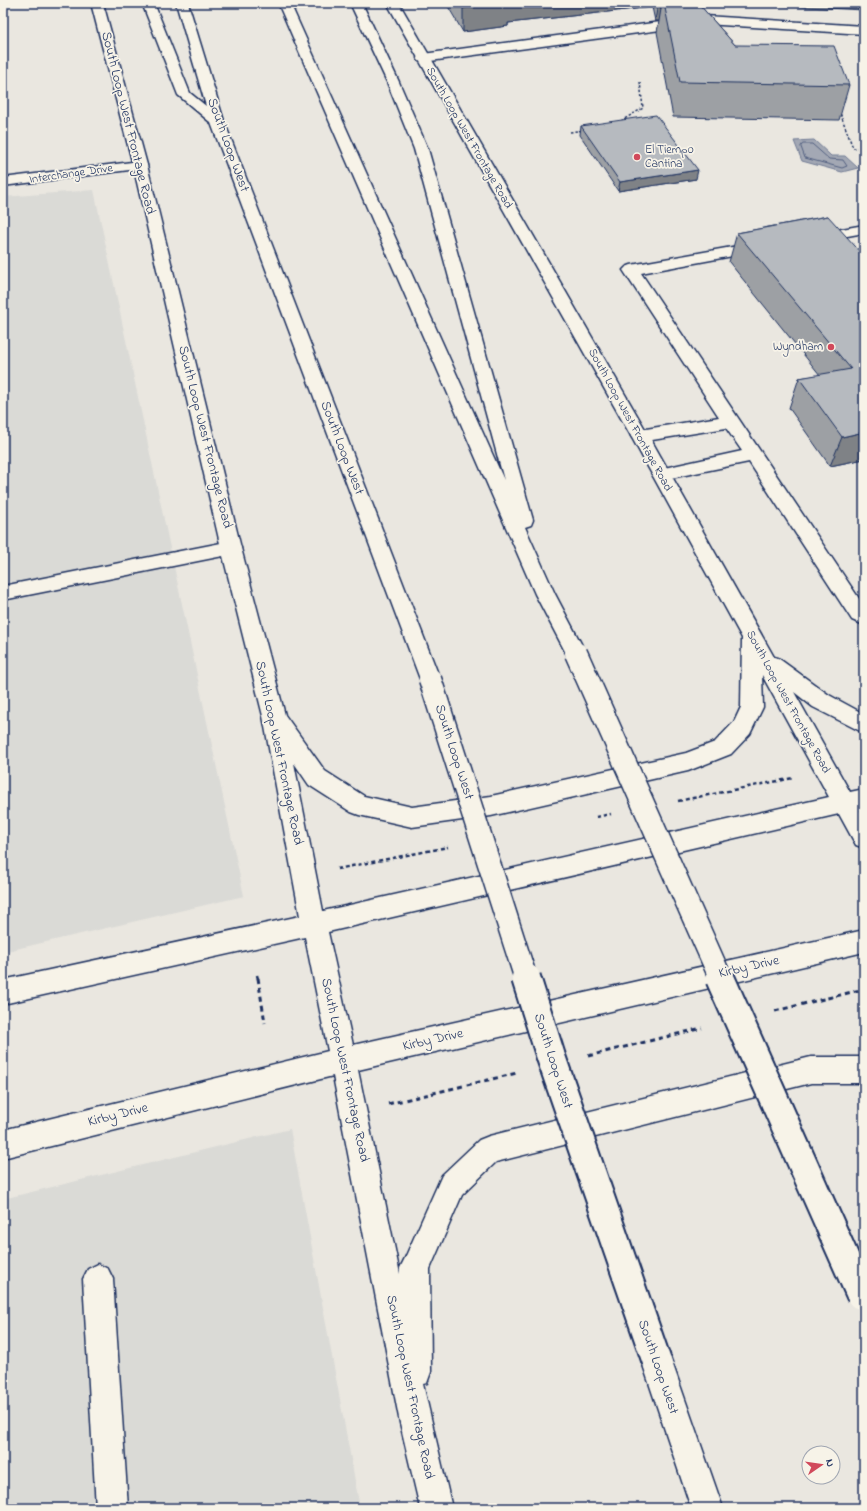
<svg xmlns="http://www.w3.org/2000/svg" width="867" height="1511" viewBox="0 0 867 1511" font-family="'Indie Flower',sans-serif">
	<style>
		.built { fill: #dadad6 }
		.water { fill: #a3a8b4; stroke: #6d7892 }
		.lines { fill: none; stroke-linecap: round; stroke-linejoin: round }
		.shore { stroke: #515f80; stroke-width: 1 }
		.minor-casing { stroke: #1b2f5e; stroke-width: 3 }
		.major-casing { stroke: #1b2f5e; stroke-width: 3 }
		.highway-casing { stroke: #1b2f5e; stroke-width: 3 }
		.path-far2 { stroke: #1b2f5e; stroke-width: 1.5; stroke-dasharray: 2.5 2; stroke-linecap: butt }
		.path-far1 { stroke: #1b2f5e; stroke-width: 2.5; stroke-dasharray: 4 3; stroke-linecap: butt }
		.path { stroke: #1b2f5e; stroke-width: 3; stroke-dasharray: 5 4; stroke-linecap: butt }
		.minor { fill: #f7f3e8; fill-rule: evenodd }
		.major { fill: #f7f3e8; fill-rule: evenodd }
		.highway { fill: #f7f3e8; fill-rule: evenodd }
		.highway-bridge-far1-casing { stroke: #1b2f5e; stroke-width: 25; stroke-linecap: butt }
		.highway-bridge-casing { stroke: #1b2f5e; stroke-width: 32; stroke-linecap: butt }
		.highway-bridge-far1 { stroke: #f7f3e8; stroke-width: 22 }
		.highway-bridge { stroke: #f7f3e8; stroke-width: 28 }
		.wall { fill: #9da0a4; stroke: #1b2f5e }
		.shaded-wall { fill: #7f8286; stroke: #1b2f5e }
		.building { fill: #b6babf; stroke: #1b2f5e }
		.poi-dot { fill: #d1495b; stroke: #f7f3e8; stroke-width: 1.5 }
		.labels { text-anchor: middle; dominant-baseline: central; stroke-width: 3.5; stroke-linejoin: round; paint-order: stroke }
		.far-street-label { font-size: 12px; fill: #1b2f5e; stroke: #f7f3e8 }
		.far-poi-label { font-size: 12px; fill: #1b2f5e; stroke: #f7f3e8; text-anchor: start }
		.street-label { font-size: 14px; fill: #1b2f5e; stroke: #f7f3e8 }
	</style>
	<rect width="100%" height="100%" fill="#eae7e0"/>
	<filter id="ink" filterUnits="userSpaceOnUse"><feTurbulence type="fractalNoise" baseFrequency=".025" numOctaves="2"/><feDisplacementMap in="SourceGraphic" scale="8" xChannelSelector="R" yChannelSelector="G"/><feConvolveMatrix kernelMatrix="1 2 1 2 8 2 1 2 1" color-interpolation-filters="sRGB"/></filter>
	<g filter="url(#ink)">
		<path class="built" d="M94 190 244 896 3 952V197Z
			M290 1129 360 1508H3V1199Z"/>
		<path class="water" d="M814 140 831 156H845L858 168 842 172 802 161 794 141Z"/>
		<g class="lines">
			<path class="shore" d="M803 144H812L829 159 843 160 847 166 842 168 805 158 801 147Z"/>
			<g class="minor-casing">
				<path id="minor" d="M705 16 864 26V34L705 24 423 62 419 61 417 58 419 55 423 54Z
					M140 161 145 162 147 165 145 168 3 186V178Z
					M864 225V233L814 242 809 241 807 238 809 235 814 234Z
					M760 242 765 244 768 247 765 250 641 273 864 606V625L852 620 749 462 661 480 655 478 652 474 655 470 742 451 726 428 640 442 634 440 631 436 634 432 640 430 719 417 623 270 626 267 631 265Z
					M231 541 238 543 241 548 238 553 3 600V586Z
					M98 1264 108 1269 113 1279 128 1508H96L83 1279 88 1269Z"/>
			</g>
			<g class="major-casing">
				<path id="major" d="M91 3H103L147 165 241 548 285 715 325 771 364 796 412 807 491 796 686 753 715 742 734 722 741 707 742 638 631 436 387 3H399L649 436 774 657 778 658 829 695 864 714V733L813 707 794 692 850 792 864 789V809L860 810 864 816V848L856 845 839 814 328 932 353 1045 864 930V952L358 1070 400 1274V1268L405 1258 442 1175 479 1140 489 1136 811 1057H864V1083H811L496 1162 462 1195 430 1269 431 1372 427 1383 423 1384 452 1508H420L400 1423 333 1076 3 1158V1130L328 1051 305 937 3 1004V980L300 916 263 716 221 548 133 165ZM762 675 829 797 323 911 294 763 309 785 351 812 359 815 412 827 491 816 688 771 731 754 750 734 763 707Z"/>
			</g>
			<g class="highway-casing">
				<path id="highway" d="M142 3H154L190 93 206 106 176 3H188L224 121 440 679 437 685 430 687 423 685 420 679 211 123 178 95Z
					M278 3H290L504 480 414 149 387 82 350 3H362L399 82 428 149 533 520 531 525 525 527 555 594 586 653 583 659 576 661 569 659 535 594Z
					M657 1347 668 1351 672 1362 723 1508H691L642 1362 646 1351Z"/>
			</g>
			<path class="path-far2" d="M839 110 853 148H864
				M621 121 643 108 640 82
				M570 132 584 130"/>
			<path class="path-far1" d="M678 801 793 778
				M596 817 611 814
				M337 869 448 847
				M257 975 258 979"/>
			<path class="path" d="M258 978 265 1023
				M775 1011 864 989
				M588 1056 702 1028
				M388 1104 517 1073"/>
			<use href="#minor" class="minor"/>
			<use href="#major" class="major"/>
			<use href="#highway" class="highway"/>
			<g class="highway-bridge-far1-casing">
				<path id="highway-bridge-far1" d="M576 653 721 979
					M430 679 526 979"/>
			</g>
			<g class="highway-bridge-casing">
				<path id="highway-bridge" d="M526 978 551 1057 657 1362
					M720 978 861 1295"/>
			</g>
			<use href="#highway-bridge-far1" class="highway-bridge-far1"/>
			<use href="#highway-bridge" class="highway-bridge"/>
		</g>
		<path class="wall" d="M446 3H698L735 45 849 85 839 120 673 117 657 32 659 21H655L652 7 508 23V26L463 32Z
			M729 3H864V10Z
			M581 126 696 179 618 191 580 135Z
			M828 216 864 459 830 466 789 408 799 378 820 375 729 262 737 233Z"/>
		<path class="shaded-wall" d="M508 3H653L652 7 508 23V26L463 32V8Z
			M658 3H662L659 21H655Z
			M698 170 696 179 618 191 620 182Z
			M864 432V459L830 466 842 437Z"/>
		<path class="building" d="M460 3H508L463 8Z
			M664 3H698L735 45 834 46 849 85 680 82Z
			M656 115 698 170 620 182 581 126Z
			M828 216 864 256V432L842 437 799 378 851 369 737 233Z"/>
	</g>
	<g class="poi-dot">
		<circle cx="637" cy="157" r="4"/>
		<circle cx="831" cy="347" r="4"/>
	</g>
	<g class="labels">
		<g class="far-street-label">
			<text transform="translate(469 138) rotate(60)">South Loop West Frontage Road</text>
			<text transform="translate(71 174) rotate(-8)">Interchange Drive</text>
			<text transform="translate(630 420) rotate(61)">South Loop West Frontage Road</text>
			<text transform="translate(788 702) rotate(61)">South Loop West Frontage Road</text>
		</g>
		<g class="far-poi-label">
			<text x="645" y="150">El Tiempo<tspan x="645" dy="14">Cantina</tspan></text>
			<text x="823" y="347" text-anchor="end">Wyndham</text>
		</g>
		<g class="street-label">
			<text transform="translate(128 123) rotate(76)">South Loop West Frontage Road</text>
			<text transform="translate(228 145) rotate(70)">South Loop West</text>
			<text transform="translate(205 437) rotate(76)">South Loop West Frontage Road</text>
			<text transform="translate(342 448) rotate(69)">South Loop West</text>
			<text transform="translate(454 752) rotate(72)">South Loop West</text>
			<text transform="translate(279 753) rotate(78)">South Loop West Frontage Road</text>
			<text transform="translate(749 967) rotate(-13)">Kirby Drive</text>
			<text transform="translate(433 1040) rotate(-13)">Kirby Drive</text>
			<text transform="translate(553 1061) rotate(72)">South Loop West</text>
			<text transform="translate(345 1070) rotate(78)">South Loop West Frontage Road</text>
			<text transform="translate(118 1115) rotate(-14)">Kirby Drive</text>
			<text transform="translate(658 1367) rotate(71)">South Loop West</text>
			<text transform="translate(410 1387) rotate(78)">South Loop West Frontage Road</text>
		</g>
	</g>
	<rect width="867" height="1511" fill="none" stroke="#f7f3e8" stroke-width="16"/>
	<rect x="8" y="8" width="851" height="1495" fill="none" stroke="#1b2f5e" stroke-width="1.5" filter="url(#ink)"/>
	<g transform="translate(821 1465) rotate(77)"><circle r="19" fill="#f7f3e8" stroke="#9fa5b1"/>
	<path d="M0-3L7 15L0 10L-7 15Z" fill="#d1495b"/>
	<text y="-6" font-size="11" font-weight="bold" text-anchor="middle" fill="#1b2f5e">N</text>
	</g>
</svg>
